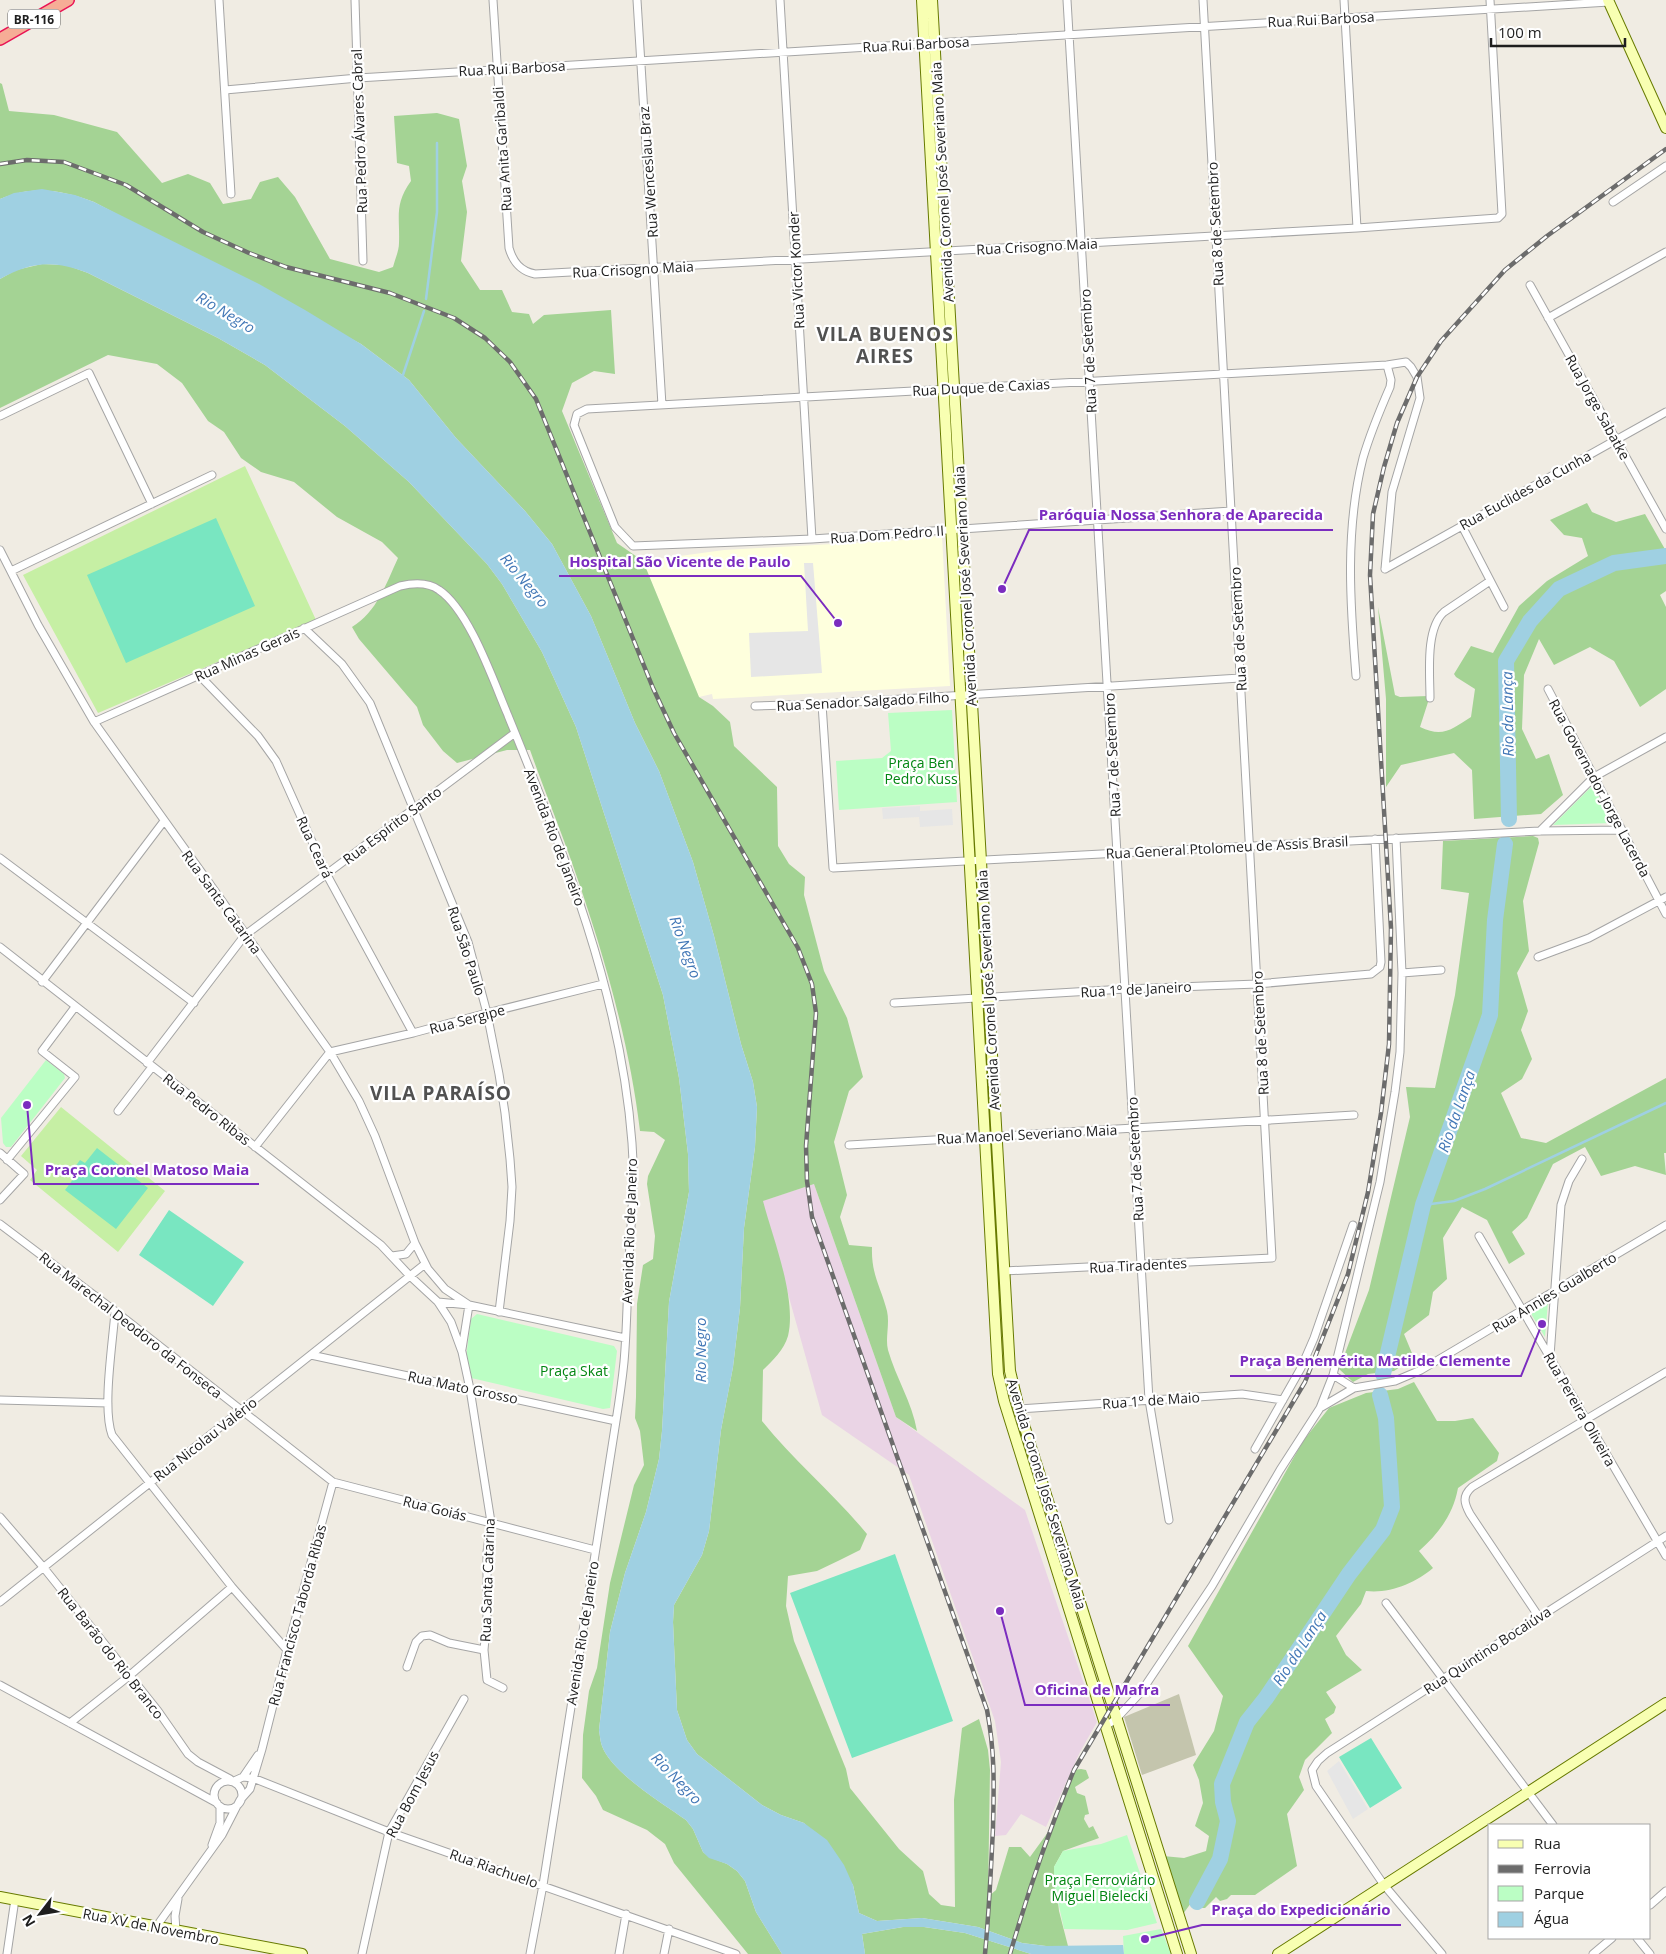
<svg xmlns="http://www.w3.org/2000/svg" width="1666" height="1954" viewBox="0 0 1666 1954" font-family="'Open Sans',sans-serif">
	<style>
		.industrial { fill: #ead4e5 }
		.education { fill: #feffdd }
		.construction { fill: #c4c5ad }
		.grass { fill: #c6efa4 }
		.forest { fill: #a4d394 }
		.park { fill: #bbfec4 }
		.pitch { fill: #79e6c1 }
		.parking { fill: #e6e6e6 }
		.water { fill: #9fd0e2 }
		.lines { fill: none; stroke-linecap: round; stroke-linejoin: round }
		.stream { stroke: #9fd0e2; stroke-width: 2.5 }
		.river { stroke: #9fd0e2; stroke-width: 16 }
		.minor-casing { stroke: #a5a5a5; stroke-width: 9 }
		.secondary-casing { stroke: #677a00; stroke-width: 12 }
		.trunk-casing { stroke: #e91454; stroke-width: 14 }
		.minor { stroke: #fff; stroke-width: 7 }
		.secondary { stroke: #f8ffb2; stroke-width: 10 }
		.trunk { stroke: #f6ad96; stroke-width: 11 }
		.rail-casing { stroke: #6c6c6c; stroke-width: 4.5 }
		.rail { stroke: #fff; stroke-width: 2.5; stroke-dasharray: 8; stroke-linecap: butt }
		.labels { text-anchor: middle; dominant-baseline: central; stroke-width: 4.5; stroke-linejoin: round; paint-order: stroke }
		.shield { fill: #fff; stroke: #626262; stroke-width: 1 }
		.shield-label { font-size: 12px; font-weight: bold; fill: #1e1e1e }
		.street-label { font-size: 14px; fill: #1e1e1e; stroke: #fff }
		.park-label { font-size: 14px; fill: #028612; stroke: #fff }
		.water-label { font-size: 15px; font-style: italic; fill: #4277b6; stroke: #fff }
		.district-label { font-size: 19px; font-weight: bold; letter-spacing: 1px; fill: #515151; stroke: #fff }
		.leader { fill: none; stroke: #7b2cbf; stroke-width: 2 }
		.callout-dot { fill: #7b2cbf; stroke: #fff; stroke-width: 2 }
		.callout-label { font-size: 15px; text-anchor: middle; font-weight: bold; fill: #7b2cbf; stroke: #fff; stroke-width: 4.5; stroke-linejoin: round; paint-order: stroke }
	</style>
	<rect width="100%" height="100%" fill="#f0ece3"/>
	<path class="industrial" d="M814 1184 896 1417 1025 1510 1097 1722 1080 1752 1046 1827 1021 1814 1006 1835 995 1836 1001 1762 995 1721 909 1475 822 1415 762 1201Z"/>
	<path class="education" d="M942 536 950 686 713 699 712 694 699 697 643 561 724 550 922 539V537Z"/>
	<path class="construction" d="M1179 1694 1196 1755 1142 1775 1124 1717Z"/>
	<path class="grass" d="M245 466 316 620 98 713 23 575Z
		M61 1107 165 1191 118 1252 30 1180 37 1170 21 1156Z"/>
	<path class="forest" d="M0 83 2 84 9 111 54 115 117 132 162 183 188 174 210 183 223 204 251 199 260 182 278 177 295 197 330 259 379 272 393 267C395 259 399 251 399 243 400 216 394 205 411 181L409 166 397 163 394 116 437 113 459 119 467 166 462 181 467 212 461 261 480 290H502L512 312 529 314 533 324 544 315 611 310 615 374 594 371 572 383 562 411 617 543 643 561 699 697 713 706 730 722 734 746 777 787 778 846 789 864 805 877 804 895 824 971 847 1018 863 1077 849 1091 834 1142 847 1195 840 1217 849 1245 872 1247C871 1275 881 1287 887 1311 890 1324 885 1338 888 1350 896 1378 912 1402 917 1431L896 1417 814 1184 763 1201C773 1239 797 1298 788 1336 784 1350 773 1360 763 1370L762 1421C794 1461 834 1494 867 1534L860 1550 840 1560 817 1571 788 1576 786 1606 794 1641 846 1769 850 1788 899 1849 923 1871 929 1894 941 1905 955 1907 954 1800 962 1728 979 1719 988 1750 990 1770 988 1897 996 1890 1009 1847H1021L1030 1857 1051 1828 1074 1770 1081 1769 1086 1770 1089 1778 1075 1787 1077 1793 1085 1796 1089 1814 1085 1815 1084 1819 1089 1828 1093 1826 1099 1838 1063 1851 1054 1867 1059 1911 1068 1946H1046L1022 1943 978 1927 922 1918 877 1921 859 1913 853 1885 804 1823 781 1815 762 1805 697 1754 687 1740 677 1710 673 1622 674 1605 702 1555 709 1531 721 1430 733 1367 740 1308 744 1228 755 1147 757 1107 753 1082 741 1044 714 936 693 862 659 771 635 723 591 616 552 544 525 511 456 438 409 380 361 344 94 202C62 190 33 185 0 199Z
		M42 264 66 265 88 273 218 338 265 365 345 426 409 482 487 564 502 584 542 652 576 727 663 995 679 1078 688 1154 689 1192 669 1302 662 1431 659 1459 646 1512 625 1573 610 1632 599 1730C600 1735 600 1741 602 1746 612 1773 662 1803 686 1820L693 1829 703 1852 709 1857 727 1864 737 1871 745 1881 756 1912 782 1954H748L674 1863 665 1844 647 1830 603 1810 596 1796 582 1778 583 1735 589 1691 597 1668 610 1583 634 1485 644 1465 640 1431 635 1418 636 1397 637 1304 643 1265 653 1259 655 1236 647 1184 648 1176 665 1140 654 1132 640 1131C629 1039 602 948 571 860 558 823 543 787 530 750H507L457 763 443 751 423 725 417 707 359 639 352 627C377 612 386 584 398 558L382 542 337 517 294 482 261 472 241 458 224 432 208 421 182 383 157 364 108 355 0 408V279L16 270Z
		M1587 503 1592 512 1616 522 1645 514 1666 551V591L1660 595 1666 607V689L1640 707 1614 661 1590 647 1554 665 1539 639 1524 675 1522 729 1536 759 1549 754 1563 795 1541 814 1474 819 1472 770 1454 753 1401 765 1386 787V699L1378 607 1395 695 1400 697 1428 696 1429 699 1420 727C1443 738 1452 729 1471 717L1475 689 1456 677 1454 674 1471 646 1493 653 1519 606 1547 581 1588 556 1582 538 1564 535 1550 520Z
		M1533 836 1538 838 1539 843 1523 901 1529 951 1517 973 1528 1011 1521 1030 1532 1059 1522 1079 1501 1093 1521 1138 1546 1143 1666 1078V1153H1664L1666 1175 1635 1166 1601 1176 1585 1147 1553 1164 1527 1218 1512 1232 1525 1254 1509 1264 1487 1220 1462 1207 1443 1238 1447 1279 1433 1292 1429 1315 1404 1334 1414 1358 1394 1371 1368 1374 1353 1382 1339 1369 1369 1290 1410 1117 1406 1087 1435 1088 1455 995 1469 893 1441 889 1443 841Z
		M1414 1382 1437 1421H1455L1473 1418 1499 1453 1497 1461 1458 1488C1453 1515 1439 1533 1419 1551L1433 1568C1416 1583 1389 1594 1366 1591L1361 1604 1336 1636 1346 1655 1362 1670 1326 1692 1336 1707 1334 1713 1325 1719 1332 1733 1305 1760 1299 1777 1304 1790 1287 1814 1297 1866 1255 1895H1231L1227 1899 1220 1901 1216 1897 1205 1908H1201L1198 1902 1191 1903 1183 1914 1163 1856 1184 1858 1206 1851 1209 1836 1195 1826 1203 1803 1199 1780 1193 1765 1214 1731 1223 1696 1188 1646 1303 1441 1329 1408 1366 1393 1398 1389Z
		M903 1927H924L965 1933 1031 1954H865L862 1934Z"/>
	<path class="park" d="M952 710 957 802 839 810 836 761 882 758 891 751 888 713Z
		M1593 785 1612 823 1553 825Z
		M46 1060 64 1074 65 1078 11 1147H6L3 1143 1 1118Z
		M1546 1302H1548L1545 1337 1530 1312Z
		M477 1314 614 1346 617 1351 610 1408 603 1409 467 1377 464 1373 471 1319Z
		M1127 1835 1157 1923 1127 1930 1064 1929 1054 1883V1867L1063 1851 1101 1844Z
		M1161 1929 1171 1954H1124L1123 1936Z"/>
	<path class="pitch" d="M216 518 255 606 126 663 87 575Z
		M97 1148 148 1188 116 1229 65 1190 74 1178 70 1174 80 1160 85 1163Z
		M169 1210 244 1262 213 1306 139 1255Z
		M895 1554 953 1721 852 1758 790 1593Z
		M1371 1738 1402 1788 1370 1808 1339 1757Z"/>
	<path class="parking" d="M804 563H813L822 673 751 677 749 633 808 631Z
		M920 806V811L952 809 953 825 920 827 919 817 883 819 882 808Z
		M1339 1761 1368 1809 1353 1819 1327 1771Z"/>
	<path class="water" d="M42 189 75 195 94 202 259 284 305 310 361 344 409 380 456 438 525 511 552 544 591 616 635 723 659 771 693 862 714 936 741 1044 753 1082 757 1107 755 1147 744 1228 740 1308 733 1367 721 1430 709 1531 702 1555 674 1605 673 1622 677 1710 687 1740 697 1754 762 1805 781 1815 804 1823 827 1840 844 1865 853 1885 859 1913 877 1921 922 1918 978 1927 1022 1943 1046 1946 1123 1945 1124 1954H1031L965 1933 924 1927H903L862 1934 865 1954H782L756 1912 745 1881 737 1871 727 1864 709 1858 703 1852 693 1829 686 1820C662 1803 612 1773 602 1746 600 1741 600 1735 599 1730L610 1632 625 1573 646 1512 659 1459 662 1431 669 1302 689 1192 688 1154 679 1078 663 995 576 727 542 652 502 584 487 564 409 482 345 426 265 365 218 338 88 273C54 260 32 261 0 279V199L14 193Z"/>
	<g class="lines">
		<path class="stream" d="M426 299 437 212V143
			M402 378 424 311
			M1423 1205 1454 1201 1485 1189 1666 1103"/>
		<path class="river" d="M1509 819 1506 661 1530 621 1559 589 1614 563 1666 556
			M1383 1374 1423 1205 1490 1015 1495 920 1505 844
			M1197 1902 1220 1859 1228 1821 1223 1802 1222 1784 1247 1722 1266 1698 1349 1574 1383 1530 1392 1507 1386 1418 1380 1395"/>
		<g class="minor-casing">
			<path id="minor" d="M219 0 231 194
				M355 0 363 261
				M493 0 509 248C513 262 520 271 535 274L1357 228 1498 218 1502 214 1490 0
				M637 0 662 405
				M780 0 812 539
				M1067 0 1149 1400 1169 1520
				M1344 0 1357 228
				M225 90 358 78 1609 2
				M1613 202 1666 166
				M1530 285 1666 529
				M1548 318 1666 252
				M0 416 89 373 152 504
				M1231 511 812 539 633 546 615 527 574 425 577 414 587 409 1387 365 1406 362 1411 367 1417 377 1420 398 1392 492 1385 569
				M1462 526 1504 607
				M0 550 38 625 94 722 330 1052 359 1101 375 1136 415 1243 428 1269 445 1289 469 1305 462 1349
				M1385 569 1666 412
				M11 571 212 475
				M304 628 342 664 370 703 468 942 487 1013 499 1074 505 1113 510 1159 512 1187 510 1221 499 1312
				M199 675 258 736 276 761 327 875 413 1033
				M1356 676C1350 603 1345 529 1363 458 1370 434 1380 410 1390 387L1391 380 1387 365
				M1548 689 1666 914
				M1430 698C1430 674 1425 629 1444 612L1490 581
				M822 704 833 868 1540 831 1622 830
				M755 706 822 704 1240 678
				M94 722 400 586C413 583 428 582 439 590 469 610 493 680 507 713 563 851 621 993 632 1143 635 1182 631 1222 629 1261 627 1295 627 1329 624 1362 622 1382 619 1402 616 1421L543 1885 530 1954
				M1540 831 1594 777 1666 737
				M0 858 194 1003
				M0 947 381 1245 410 1276 438 1302 451 1322 462 1352 470 1389 491 1522 487 1552V1617L484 1650 449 1643 430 1635 422 1636 416 1642 407 1667
				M1538 957 1589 938 1666 897
				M1402 973 1441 970
				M42 982 164 821
				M894 1003 1125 989 1257 984 1371 974 1380 967 1381 962 1375 839
				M147 1063 245 935 515 733
				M118 1111 152 1067
				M849 1145 1354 1115
				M255 1147 330 1052 413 1033 487 1013 603 984
				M0 1153 24 1174 0 1200
				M7 1160 75 1077 42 1051 75 1007
				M0 1224 115 1311 333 1482 595 1550
				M1479 1236 1666 1556
				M392 1256 406 1254 415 1243
				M1004 1271 1272 1258 1203 0
				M438 1302 469 1305 625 1338
				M115 1311C113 1342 102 1408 112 1435L232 1587 287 1650
				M311 1355 616 1421
				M1550 1356 1561 1205 1569 1181 1582 1159
				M1333 1375 1354 1388
				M0 1400 108 1403
				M1320 1408 1354 1388 1395 1381 1421 1370 1666 1225
				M1019 1409 1242 1394 1283 1400
				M1255 1449 1301 1368 1314 1338 1353 1225
				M0 1517 44 1568 158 1711 188 1754 198 1762 230 1779
				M0 1602 425 1264
				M1386 1603 1553 1825
				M1539 1617 1470 1514C1464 1503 1462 1496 1472 1487L1666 1372
				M484 1650 487 1680 503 1688
				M0 1685 217 1803
				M70 1723 129 1676 232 1587
				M1106 1726 1116 1719 1141 1692 1212 1586 1280 1470 1320 1408 1333 1375 1380 1182 1395 1092 1400 1052 1402 973 1396 838
				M243 1777 258 1755
				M214 1795a14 14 0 1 1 28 0a14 14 0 1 1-28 0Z
				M234 1781 243 1777 253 1778 389 1832 736 1954
				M242 1798 250 1789 262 1749 287 1650 333 1482
				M212 1845 220 1823V1807
				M1650 1905 1666 1891
				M156 1927 222 1835 240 1800
				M176 1931 175 1916 178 1899
				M1637 1938 1650 1954
				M7 1954 15 1899
				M362 1954 389 1832 464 1699
				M619 1954 626 1914
				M664 1954 669 1929
				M1442 1954 1384 1885 1316 1786 1312 1770 1318 1761 1327 1753 1666 1536
				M1593 1954 1612 1938"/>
		</g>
		<g class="secondary-casing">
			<path id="secondary" d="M922 0 998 1374 1004 1401 1177 1954
				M932 0 1010 1371 1019 1409 1191 1954
				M1608 0 1666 128
				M0 1897 302 1954
				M1278 1954 1666 1703"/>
		</g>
		<g class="trunk-casing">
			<path id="trunk" d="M0 39 68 0"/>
		</g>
		<use href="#minor" class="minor"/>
		<use href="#secondary" class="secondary"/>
		<use href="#trunk" class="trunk"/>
		<g class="rail-casing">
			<path id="rail" d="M0 164 27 160 64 162 126 185 203 232 249 253 286 267 390 293 454 318 485 338 510 362 536 399 653 688 674 733 798 948 812 984 816 1013 806 1146 807 1181 812 1217 987 1710C995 1752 994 1785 993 1828 991 1870 989 1912 985 1954
				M1010 1954C1028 1892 1049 1830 1074 1770L1305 1382 1348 1274 1368 1192 1381 1113 1389 1044 1391 928 1370 575 1373 514 1384 467 1397 423 1417 377 1441 341 1505 270 1547 236 1666 149"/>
		</g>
		<use href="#rail" class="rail"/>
	</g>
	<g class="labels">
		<rect class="shield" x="8" y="9.5" width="52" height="19" rx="4"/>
		<g class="shield-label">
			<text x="34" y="19">BR-116</text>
		</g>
		<g class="street-label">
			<text transform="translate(1321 19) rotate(-3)">Rua Rui Barbosa</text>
			<text transform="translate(916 44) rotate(-3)">Rua Rui Barbosa</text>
			<text transform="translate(512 68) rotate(-3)">Rua Rui Barbosa</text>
			<text transform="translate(359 131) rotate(-92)">Rua Pedro Álvares Cabral</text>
			<text transform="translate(502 149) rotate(-94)">Rua Anita Garibaldi</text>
			<text transform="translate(648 172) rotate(-94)">Rua Wenceslau Braz</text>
			<text transform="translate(942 182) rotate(-93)">Avenida Coronel José Severiano Maia</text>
			<text transform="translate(1215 224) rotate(-93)">Rua 8 de Setembro</text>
			<text transform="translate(1037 246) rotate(-3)">Rua Crisogno Maia</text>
			<text transform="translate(633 269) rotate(-3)">Rua Crisogno Maia</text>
			<text transform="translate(796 270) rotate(-93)">Rua Victor Konder</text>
			<text transform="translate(1088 351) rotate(-93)">Rua 7 de Setembro</text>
			<text transform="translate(981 387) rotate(-3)">Rua Duque de Caxias</text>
			<text transform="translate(1598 407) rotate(61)">Rua Jorge Sabatke</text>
			<text transform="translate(1525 490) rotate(-29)">Rua Euclides da Cunha</text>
			<text transform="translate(887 534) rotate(-4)">Rua Dom Pedro II</text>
			<text transform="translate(965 586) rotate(-93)">Avenida Coronel José Severiano Maia</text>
			<text transform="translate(1238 629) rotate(-93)">Rua 8 de Setembro</text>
			<text transform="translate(247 654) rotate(-24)">Rua Minas Gerais</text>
			<text transform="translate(863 701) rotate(-3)">Rua Senador Salgado Filho</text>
			<text transform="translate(1112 755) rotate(-93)">Rua 7 de Setembro</text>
			<text transform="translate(1600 788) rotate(62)">Rua Governador Jorge Lacerda</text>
			<text transform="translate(392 825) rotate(-37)">Rua Espírito Santo</text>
			<text transform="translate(555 837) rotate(69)">Avenida Rio de Janeiro</text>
			<text transform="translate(315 847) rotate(65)">Rua Ceará</text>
			<text transform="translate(1227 847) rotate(-3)">Rua General Ptolomeu de Assis Brasil</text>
			<text transform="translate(222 902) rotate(54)">Rua Santa Catarina</text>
			<text transform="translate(467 951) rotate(72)">Rua São Paulo</text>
			<text transform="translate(1136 989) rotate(-3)">Rua 1º de Janeiro</text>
			<text transform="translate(988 990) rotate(-93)">Avenida Coronel José Severiano Maia</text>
			<text transform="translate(467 1019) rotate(-15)">Rua Sergipe</text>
			<text transform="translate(1260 1033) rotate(-93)">Rua 8 de Setembro</text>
			<text transform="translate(207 1109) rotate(38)">Rua Pedro Ribas</text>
			<text transform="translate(1027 1134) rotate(-3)">Rua Manoel Severiano Maia</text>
			<text transform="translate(1135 1159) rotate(-93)">Rua 7 de Setembro</text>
			<text transform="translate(629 1231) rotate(-88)">Avenida Rio de Janeiro</text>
			<text transform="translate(1138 1265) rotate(-3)">Rua Tiradentes</text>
			<text transform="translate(1554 1292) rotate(-31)">Rua Annies Gualberto</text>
			<text transform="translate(131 1325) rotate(38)">Rua Marechal Deodoro da Fonseca</text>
			<text transform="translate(463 1387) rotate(12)">Rua Mato Grosso</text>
			<text transform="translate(1151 1400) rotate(-4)">Rua 1º de Maio</text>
			<text transform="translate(1580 1409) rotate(60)">Rua Pereira Oliveira</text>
			<text transform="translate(205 1439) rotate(-38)">Rua Nicolau Valério</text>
			<text transform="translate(1047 1494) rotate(73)">Avenida Coronel José Severiano Maia</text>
			<text transform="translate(435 1508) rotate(14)">Rua Goiás</text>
			<text transform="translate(487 1580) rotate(-88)">Rua Santa Catarina</text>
			<text transform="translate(297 1615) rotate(-75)">Rua Francisco Taborda Ribas</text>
			<text transform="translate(582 1633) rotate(-81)">Avenida Rio de Janeiro</text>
			<text transform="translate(1487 1650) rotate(-33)">Rua Quintino Bocaiúva</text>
			<text transform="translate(111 1653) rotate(52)">Rua Barão do Rio Branco</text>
			<text transform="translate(412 1794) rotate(-62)">Rua Bom Jesus</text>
			<text transform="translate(494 1868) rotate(19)">Rua Riachuelo</text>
			<text transform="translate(151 1926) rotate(11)">Rua XV de Novembro</text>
		</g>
		<g class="park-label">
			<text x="921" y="762">Praça Ben<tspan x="921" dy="16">Pedro Kuss</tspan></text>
			<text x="574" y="1370">Praça Skat</text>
			<text x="1100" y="1879">Praça Ferroviário<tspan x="1100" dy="16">Miguel Bielecki</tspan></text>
		</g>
		<g class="water-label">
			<text transform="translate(226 312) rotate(31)">Rio Negro</text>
			<text transform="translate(525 580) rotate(50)">Rio Negro</text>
			<text transform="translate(1507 714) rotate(-91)">Rio da Lança</text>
			<text transform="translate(686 947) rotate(70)">Rio Negro</text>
			<text transform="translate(1456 1111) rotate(-71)">Rio da Lança</text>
			<text transform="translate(700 1350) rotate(-90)">Rio Negro</text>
			<text transform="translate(1299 1648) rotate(-57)">Rio da Lança</text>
			<text transform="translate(677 1778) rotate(46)">Rio Negro</text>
		</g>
		<g class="district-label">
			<text x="885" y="334">VILA BUENOS<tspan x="885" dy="22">AIRES</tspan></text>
			<text x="441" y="1093">VILA PARAÍSO</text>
		</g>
	</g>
	<path class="leader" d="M1002 589L1029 530H1333M838 623L801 576H559M27 1105L34 1184H259M1542 1324L1521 1376H1230M1000 1611L1025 1705H1170M1145 1939L1202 1925H1401"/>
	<g class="callout-dot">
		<circle cx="1002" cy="589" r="5"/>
		<circle cx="838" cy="623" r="5"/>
		<circle cx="27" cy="1105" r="5"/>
		<circle cx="1542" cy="1324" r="5"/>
		<circle cx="1000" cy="1611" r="5"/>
		<circle cx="1145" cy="1939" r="5"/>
	</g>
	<g class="callout-label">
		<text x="1181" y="520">Paróquia Nossa Senhora de Aparecida</text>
		<text x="680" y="567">Hospital São Vicente de Paulo</text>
		<text x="147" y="1175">Praça Coronel Matoso Maia</text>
		<text x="1375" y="1366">Praça Benemérita Matilde Clemente</text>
		<text x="1097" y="1695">Oficina de Mafra</text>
		<text x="1301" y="1915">Praça do Expedicionário</text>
	</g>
	<rect x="1488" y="1824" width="162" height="115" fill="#ffffff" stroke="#a5a5a5"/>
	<rect x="1498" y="1840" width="25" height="8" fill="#f8ffb2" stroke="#a5a5a5"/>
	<text x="1534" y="1849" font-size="15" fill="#1e1e1e">Rua</text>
	<rect x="1498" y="1865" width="25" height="8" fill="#6c6c6c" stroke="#a5a5a5"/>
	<text x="1534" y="1874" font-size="15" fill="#1e1e1e">Ferrovia</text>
	<rect x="1498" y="1886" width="25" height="15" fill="#bbfec4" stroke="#a5a5a5"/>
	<text x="1534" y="1899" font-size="15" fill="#1e1e1e">Parque</text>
	<rect x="1498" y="1912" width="25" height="15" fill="#9fd0e2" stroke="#a5a5a5"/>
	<text x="1534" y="1924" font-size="15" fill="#1e1e1e">Água</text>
	<g transform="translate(40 1914) rotate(239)" stroke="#ffffff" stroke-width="4" paint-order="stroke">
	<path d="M0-4L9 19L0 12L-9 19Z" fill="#1e1e1e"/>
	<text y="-8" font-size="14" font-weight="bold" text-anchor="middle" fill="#1e1e1e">N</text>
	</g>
	<path d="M1491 38v8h134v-8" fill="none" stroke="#1e1e1e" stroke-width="2.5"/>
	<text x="1498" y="38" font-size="15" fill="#1e1e1e" stroke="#ffffff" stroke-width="4" paint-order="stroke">100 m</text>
</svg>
